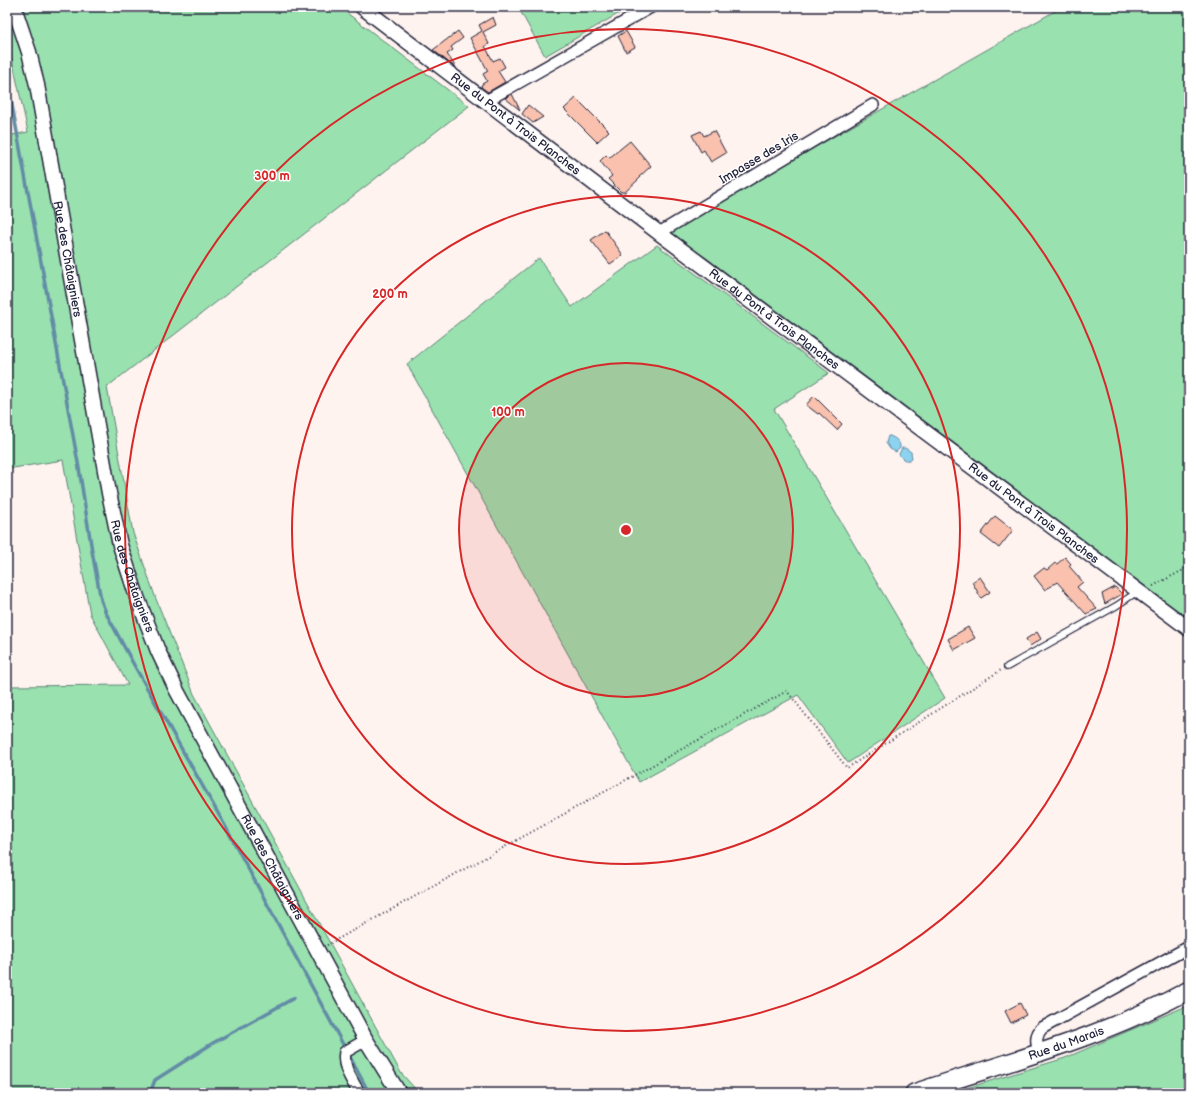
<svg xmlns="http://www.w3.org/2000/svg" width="1196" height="1100" viewBox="0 0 1196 1100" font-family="'Balsamiq Sans',sans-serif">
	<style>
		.green { fill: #99e1af; stroke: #5e8275 }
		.water { fill: #8dd2ee; stroke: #628ca6 }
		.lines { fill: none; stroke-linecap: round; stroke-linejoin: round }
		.stream { stroke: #628ca6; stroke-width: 3.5 }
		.building { fill: #f9c1ae; stroke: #22223b }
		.service-casing { stroke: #22223b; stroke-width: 8 }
		.minor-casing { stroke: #22223b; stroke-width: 14 }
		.tertiary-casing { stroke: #22223b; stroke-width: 17 }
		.primary-casing { stroke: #22223b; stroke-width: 20 }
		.path { stroke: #22223b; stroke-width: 2; stroke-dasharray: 1 3; stroke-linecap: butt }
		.service { stroke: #fff; stroke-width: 5.5 }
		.minor { stroke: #fff; stroke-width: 11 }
		.tertiary { stroke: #fff; stroke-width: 14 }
		.primary { stroke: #fff; stroke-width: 17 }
		.ring { fill: none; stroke: #d62828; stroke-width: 2 }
		.labels { text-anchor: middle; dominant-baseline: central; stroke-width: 3; stroke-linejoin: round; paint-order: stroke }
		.street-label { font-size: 12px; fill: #22223b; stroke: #fff }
		.centre { fill: #d62828; stroke: #fff; stroke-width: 2 }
		.ring-label { font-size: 12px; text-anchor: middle; font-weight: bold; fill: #d62828; stroke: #fff; stroke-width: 3; stroke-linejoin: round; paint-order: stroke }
	</style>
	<rect width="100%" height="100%" fill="#fef3ef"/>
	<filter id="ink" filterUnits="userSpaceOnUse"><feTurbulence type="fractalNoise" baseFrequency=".025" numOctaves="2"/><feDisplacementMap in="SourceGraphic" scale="8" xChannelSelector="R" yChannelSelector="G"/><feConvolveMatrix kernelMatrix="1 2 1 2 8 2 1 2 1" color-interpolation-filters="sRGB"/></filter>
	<g filter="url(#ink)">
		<path class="green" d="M7 7H339L469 106 107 387 133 533 156 599 194 694 326 936 401 1073 419 1093H7V686L128 685 90 614 63 460 7 469V136L28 132 7 36Z
			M518 7H630L545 56Z
			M1062 7H1189V619L705 257 666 232Z
			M657 245 829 373 774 409 945 698 848 763 798 695 639 782 407 364 539 258 572 307Z
			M1189 1005V1093H951L1065 1058Z"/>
		<path class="water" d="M888 436H890C895 438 901 442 900 448L896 452 890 449 886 443Z
			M902 448H905L911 452 912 458 909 460C904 461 901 458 899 454Z"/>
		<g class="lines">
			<path class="stream" d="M7 78 79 468 92 551 101 600 106 613 134 665 223 822 346 1050
				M349 1055 369 1093
				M150 1093 155 1080 213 1043 294 998"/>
		</g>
		<path class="building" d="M493 17 496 25 483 32 489 44 485 46 493 61 500 58 505 67 498 71 505 82 488 92 481 87 482 84 487 81 483 74 488 71 470 38 482 31 479 25Z
			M458 31 463 38 451 47 453 50 447 54 457 69 433 50Z
			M626 31 635 47 626 52 618 36Z
			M512 94 520 110 505 98Z
			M576 98 609 131 597 142 564 109Z
			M528 105 543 117 533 123 522 114Z
			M701 131 704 136 714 131 726 153 711 162 704 150 701 152 692 135Z
			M630 141 651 166 639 177 640 178 625 192H621L608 179 612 176 600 161 606 155 609 158Z
			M605 230 623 255 610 264 591 240Z
			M814 396 842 424 837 430 819 413 818 414 806 405Z
			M995 516 1013 530 999 548 981 534Z
			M1065 557 1071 564 1069 566 1083 582 1077 587 1097 609 1086 614 1057 582 1045 590 1034 576 1044 568 1047 570 1055 563 1057 564Z
			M980 577 990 592 981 598 972 582Z
			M1115 587 1122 594 1105 604 1102 594Z
			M968 627 975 638 954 650 948 639Z
			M1037 632 1041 639 1030 646 1026 639Z
			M1020 1003 1026 1015 1011 1023 1005 1011Z"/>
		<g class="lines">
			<g class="service-casing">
				<path id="service" d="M1007 667 1116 606 1137 592"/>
			</g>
			<g class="minor-casing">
				<path id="minor" d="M486 101 651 7
					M659 233 873 105
					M1039 1054C1037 1044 1034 1036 1042 1028L1189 947
					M359 1093C352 1080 342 1067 345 1052L366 1040"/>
			</g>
			<g class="tertiary-casing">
				<g id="tertiary">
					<path id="s1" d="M14 7 29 52 37 85 109 493 120 545 137 597 158 651 177 691 366 1040 399 1093"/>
					<path id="s2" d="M362 7 659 233 1189 629"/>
				</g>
			</g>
			<g class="primary-casing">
				<g id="primary">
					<path id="s3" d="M914 1093C1007 1062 1102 1038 1189 990"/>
				</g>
			</g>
			<path class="path" d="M1153 586 1189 567
				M327 945 787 691 847 768 1001 670"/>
			<use href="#service" class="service"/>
			<use href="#minor" class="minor"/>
			<use href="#tertiary" class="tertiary"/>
			<use href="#primary" class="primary"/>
		</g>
	</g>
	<circle cx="626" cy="530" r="167" fill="#d62828" fill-opacity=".12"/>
	<g class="ring">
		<circle cx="626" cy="530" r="167"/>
		<circle cx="626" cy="530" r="334"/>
		<circle cx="626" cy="530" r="501"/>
	</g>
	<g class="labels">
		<g class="street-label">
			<text stroke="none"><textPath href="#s2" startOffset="193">Rue du Pont à Trois Planches</textPath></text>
			<text transform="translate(759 158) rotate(-31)">Impasse des Iris</text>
			<text stroke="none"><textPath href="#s1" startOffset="258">Rue des Châtaigniers</textPath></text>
			<text stroke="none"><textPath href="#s2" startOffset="517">Rue du Pont à Trois Planches</textPath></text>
			<text stroke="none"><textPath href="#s2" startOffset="841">Rue du Pont à Trois Planches</textPath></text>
			<text stroke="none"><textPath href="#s1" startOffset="582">Rue des Châtaigniers</textPath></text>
			<text stroke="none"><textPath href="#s1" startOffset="906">Rue des Châtaigniers</textPath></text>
			<text stroke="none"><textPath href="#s3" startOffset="160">Rue du Marais</textPath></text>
		</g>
	</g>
	<circle cx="626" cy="530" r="6" class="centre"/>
	<g class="ring-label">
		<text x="272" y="180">300 m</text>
		<text x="390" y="298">200 m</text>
		<text x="508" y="416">100 m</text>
	</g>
	<rect width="1196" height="1100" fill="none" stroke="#fff" stroke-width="24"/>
	<rect x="12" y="12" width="1172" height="1076" fill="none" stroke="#22223b" stroke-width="1.5" filter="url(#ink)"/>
</svg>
